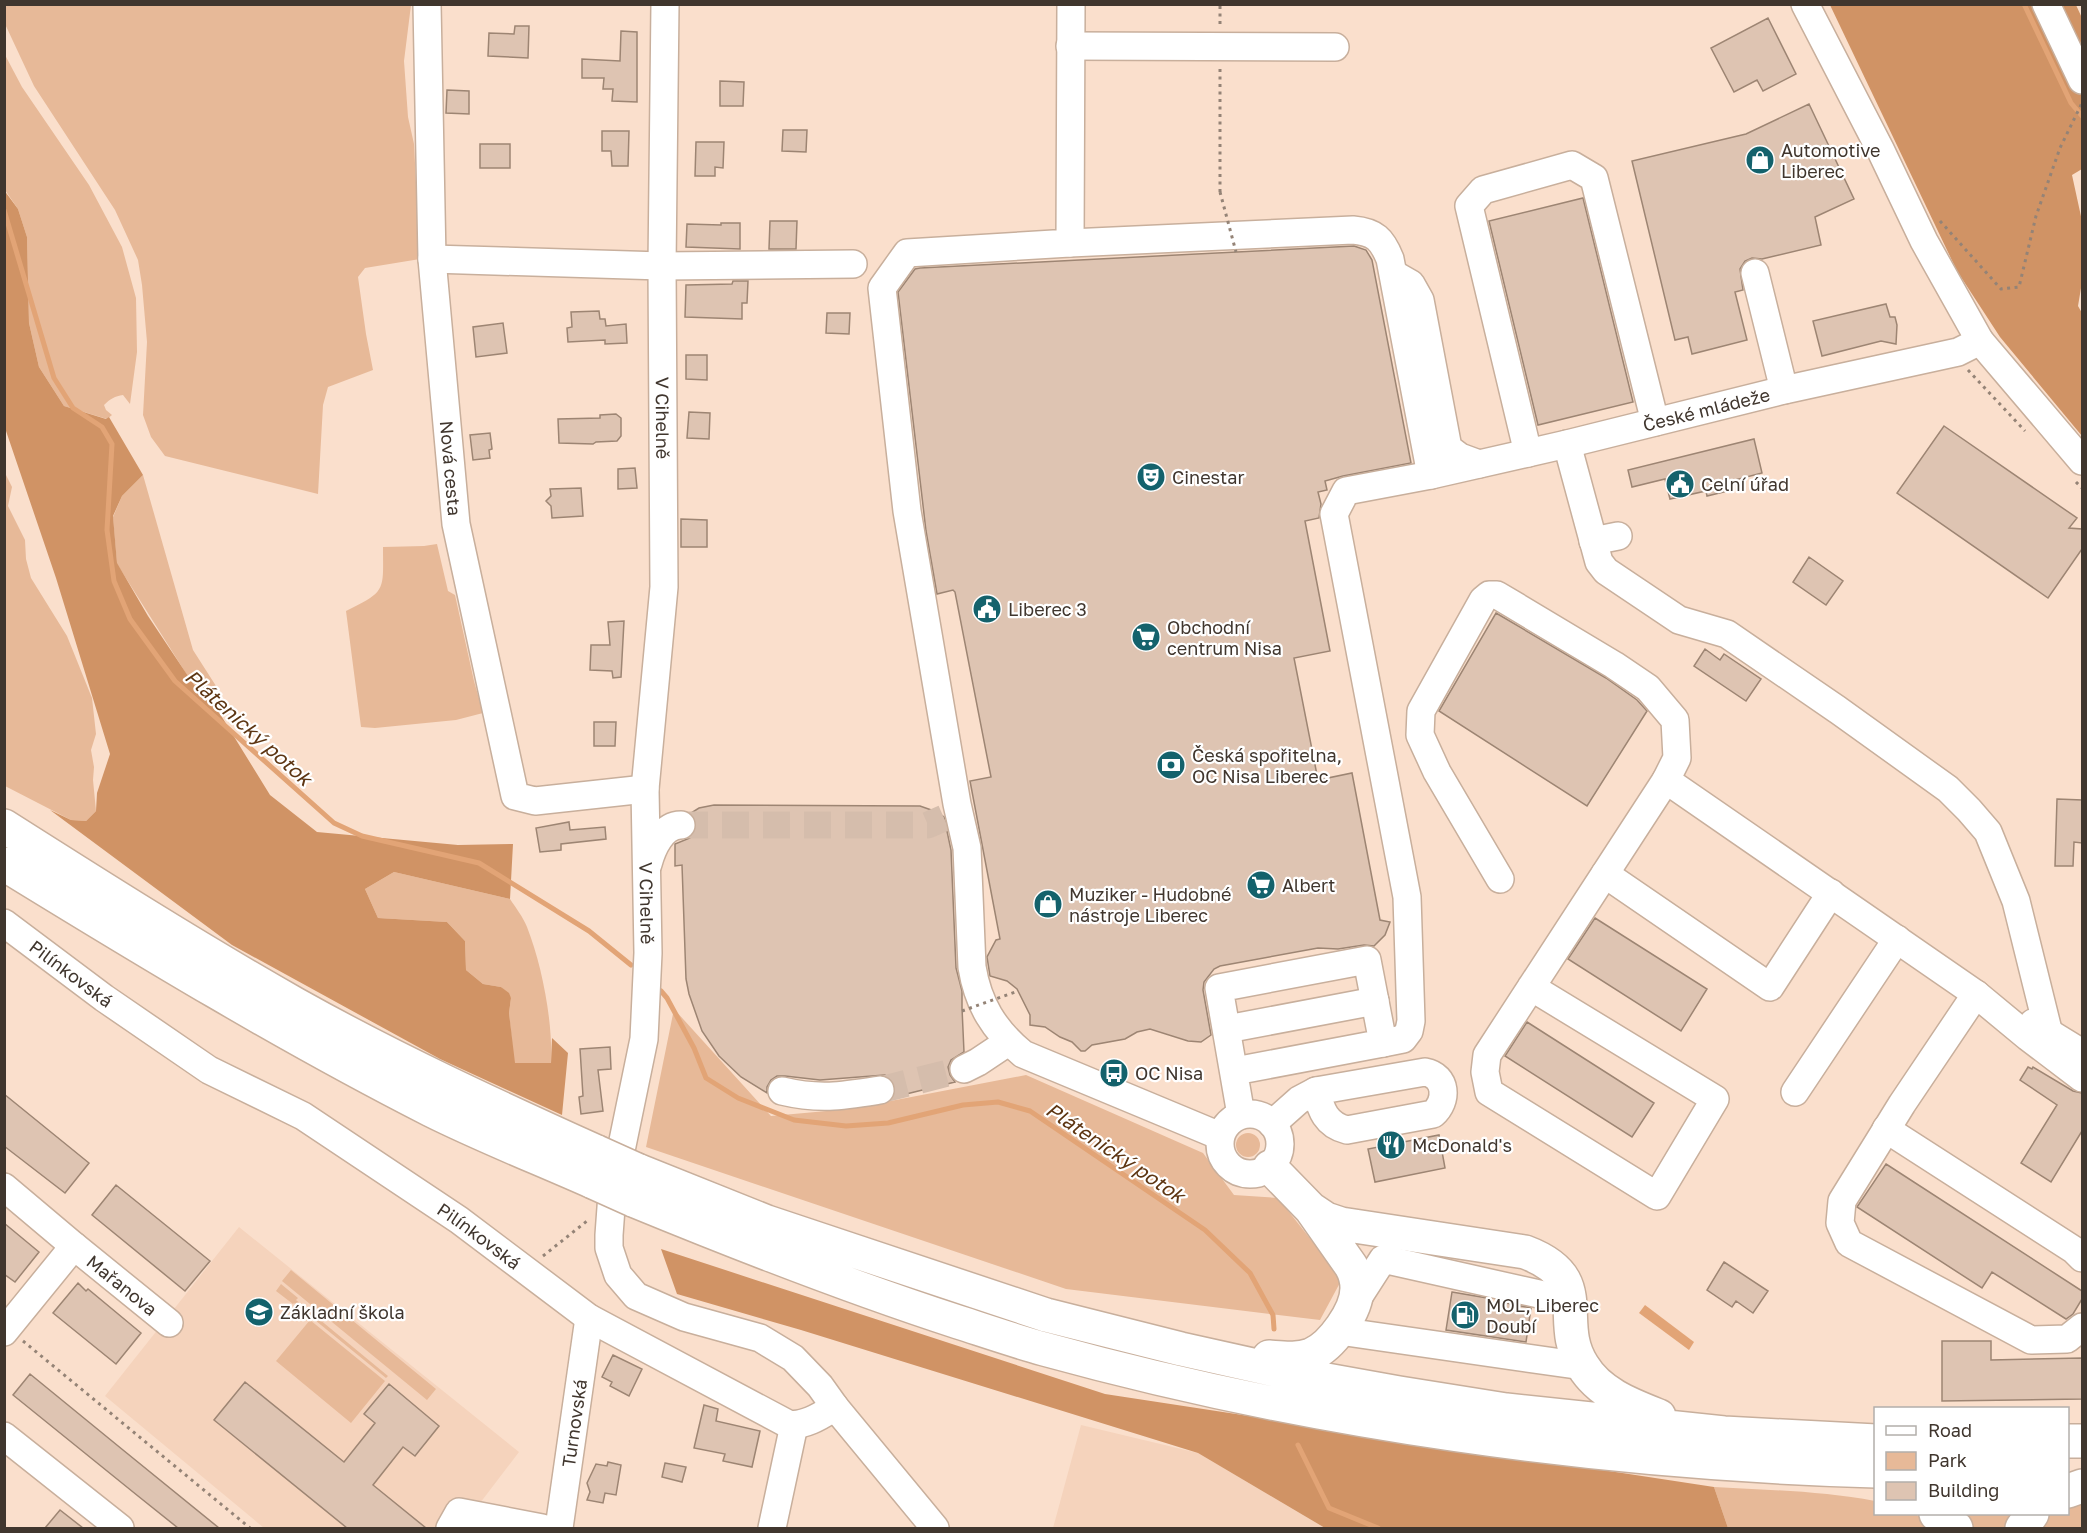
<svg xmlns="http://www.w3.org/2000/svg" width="2087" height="1533" viewBox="0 0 2087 1533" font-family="'Golos Text',sans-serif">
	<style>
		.built { fill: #f5d3bc }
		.green { fill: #e7b998 }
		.forest { fill: #d09365 }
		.water { fill: #e2a476 }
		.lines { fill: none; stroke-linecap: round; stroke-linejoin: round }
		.stream { stroke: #e2a476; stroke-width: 5 }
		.building { fill: #dec4b2; stroke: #9d8573; stroke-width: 1.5 }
		.minor-tunnel { stroke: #d5bdac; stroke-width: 27; stroke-dasharray: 27 14; stroke-linecap: butt }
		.minor-casing { stroke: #c8af9c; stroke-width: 30 }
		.highway-casing { stroke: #c8af9c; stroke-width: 36 }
		.path { stroke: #948376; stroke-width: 3; stroke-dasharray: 3 4.5; stroke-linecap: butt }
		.minor { stroke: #fff; stroke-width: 27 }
		.highway { stroke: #fff; stroke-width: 33 }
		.highway-bridge-casing { stroke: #c8af9c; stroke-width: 36; stroke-linecap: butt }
		.path-bridge { stroke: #948376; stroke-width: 3; stroke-dasharray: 3 4.5; stroke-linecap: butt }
		.highway-bridge { stroke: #fff; stroke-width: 33 }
		.labels { text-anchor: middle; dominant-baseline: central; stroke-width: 4.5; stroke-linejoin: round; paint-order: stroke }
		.poi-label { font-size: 18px; fill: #40362e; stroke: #fff; text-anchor: start }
		.street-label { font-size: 18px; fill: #40362e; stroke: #fff }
		.water-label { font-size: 20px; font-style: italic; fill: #5d3512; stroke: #fff }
	</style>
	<rect width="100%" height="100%" fill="#fadfcc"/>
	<path class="built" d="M239 1227 519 1452 461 1528H264L105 1396Z
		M1081 1425 1198 1453 1325 1528H1053Z"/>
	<path class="green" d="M4 5H411L404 61 408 117 414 144 420 259 365 268 358 277 366 334 373 370 328 387 323 405 318 494 165 456 151 437 143 415 147 342 142 285 138 260 115 210 34 86 5 24Z
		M4 53 22 87 89 185 122 247 136 298 137 352 130 404 123 395C115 396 110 399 104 405L106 410 112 415 107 419 64 406 39 367 29 323 27 237 18 209 5 190Z
		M4 471 12 487 8 506 25 540 26 559 31 578 67 636 92 698 96 734 91 750 94 767 93 780 96 811 86 821 71 820 5 786Z
		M143 475 193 650 216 686 209 696 194 686 117 564 113 517 122 496Z
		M437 544 448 591 455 595 474 681 483 713 456 720 375 728 361 727 346 611C387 591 383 591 383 547L424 546Z
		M394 872 510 899C516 908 523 917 527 927 542 965 553 1022 551 1063H514L509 1013 511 998 501 987 483 984 466 970 465 941 447 922 378 918 365 889Z
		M674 1009 771 1116 849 1109 1026 1075 1203 1153 1234 1195 1278 1198 1342 1279 1320 1320 1066 1289 646 1147Z
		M1236 1145a12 12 0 1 1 24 0a12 12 0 1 1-24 0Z
		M291 1270 436 1389 427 1400 282 1281Z
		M281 1284 298 1298 296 1300 388 1376 386 1378 294 1303 293 1304 276 1291Z
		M310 1320 385 1381 351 1423 276 1361Z
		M1714 1487C1768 1490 1823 1491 1875 1501L1876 1514H1915L1940 1528H1728Z
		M2082 1498V1528H2033L2044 1514H2068V1500Z
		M1953 1514H2019L2011 1528H1970Z"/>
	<path class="forest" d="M1830 5H2076L2082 18V169L2072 175 2082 221V282L2078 306 2082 313V436L2000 337 1957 271Z
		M4 190 18 209 27 237 29 323 39 367 64 406 106 419 109 417 143 475 122 496 113 516 117 563 148 616 194 685 209 696 270 795 317 832 458 845 513 844 510 899 394 872 365 889 378 918 447 922 465 941 466 970 483 984 501 987 509 993 511 998 509 1013 515 1063H551L552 1038 568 1053 562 1115 440 1059 232 945 50 810 71 820 86 821 96 811 97 793 110 754 56 578 5 428Z
		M661 1249 1105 1394 1714 1487 1728 1528H1325L1198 1453 801 1330 677 1294Z"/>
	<path class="water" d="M1645 1305 1694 1342 1689 1350 1639 1313Z"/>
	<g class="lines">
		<path class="stream" d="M2024 4 2071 103 2082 116
			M4 210 54 378 73 408 102 427 112 444 107 530 114 581 130 619 175 681 334 823 362 836 479 863 589 931 631 965
			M661 991 667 998 694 1048 706 1078 738 1098 794 1120 846 1126 888 1123 963 1105 998 1102 1030 1111 1205 1230 1250 1273 1273 1315 1274 1329
			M1298 1445 1329 1508 1378 1528"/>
	</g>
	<path class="building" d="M1768 18 1796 74 1763 91 1757 80 1734 92 1711 48Z
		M515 26H529L528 58 488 56 489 33 514 34Z
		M621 31 637 32V102L612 101 613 89H603L604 78H582V59L620 61Z
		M720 81 744 82 743 106H720Z
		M447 90 469 91V114L446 113Z
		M1809 104 1854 199 1815 217 1821 245 1762 259 1752 258 1745 261 1740 269 1743 290 1735 292 1747 340 1692 354 1688 337 1675 340 1632 161 1746 134Z
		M783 130H807L806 152 782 151Z
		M602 131H629L628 166H612L611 151H602Z
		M696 142H724L723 168 715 167V176H695Z
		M480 144H510V168H480Z
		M1583 198 1633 402 1538 425 1489 221Z
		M770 221H797L796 249H769Z
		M721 223H740V249L686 247 687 224 721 225Z
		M1354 246 1366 250 1372 260 1411 463 1343 476 1325 481 1327 490 1318 492 1321 504 1319 518 1305 521 1330 651 1294 658 1318 780 1352 773 1380 920 1390 922 1385 935 1374 946 1364 945 1338 949 1318 948 1220 966 1214 969 1204 982 1203 990 1211 1035 1201 1042 1188 1041 1150 1029 1137 1032 1125 1039 1092 1045 1085 1051H1081L1072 1042 1060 1037 1045 1027 1030 1025V1015L1017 989 1007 981 990 976 987 957 996 940 1000 939 970 781 991 777 955 592 953 590 937 594 926 531 898 292 915 269 920 268Z
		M733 281H748L747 303H742V319L685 317 686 285 732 284Z
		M1886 304 1890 317H1895L1897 325 1896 344 1881 341 1822 356 1813 321Z
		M599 311 600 319H605L606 326 626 324 627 343 605 344V340L568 342 567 328 572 327 571 312Z
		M827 313H850L849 334 826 333Z
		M503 323 507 353 476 357 473 327Z
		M686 355H707V380L686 379Z
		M689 412 710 413 709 439 687 438Z
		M616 414 621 418V436L617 441 596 442 593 444 559 443 558 419 600 418V415Z
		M1944 426 2077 518 2069 528 2082 529V549L2048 598 1897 493Z
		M490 433 492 449 489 450 490 458 473 460 470 435Z
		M1754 439 1762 473 1727 482 1728 491 1707 496 1706 491 1670 499 1665 479 1632 487 1628 470Z
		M635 468 637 488 618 489V469Z
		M581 488 583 516 552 518 551 506 546 501 551 496 550 489Z
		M681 519 707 520V547H681Z
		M1809 557 1843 581 1826 605 1793 582Z
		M1496 613 1606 678 1637 700 1647 711 1587 806 1439 711Z
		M624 621 621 677 613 678 612 671 590 670 591 645H610L608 622Z
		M1705 649 1720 660 1724 654 1761 679 1746 701 1694 666Z
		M594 722H616L615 746H594Z
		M2057 799 2082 800V843L2074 842 2073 866H2055Z
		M714 805 920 806 937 812 944 817 951 850 956 968 962 991V1008L964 1052 951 1060 948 1067 950 1075 955 1082 894 1097 895 1087 892 1080 885 1075 820 1080 785 1076H777L771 1080 767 1087V1093L741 1077 719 1056 702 1031 689 994 686 979 682 865 675 866V844L690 838 695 831 696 822 691 813 699 808Z
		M569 822 570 830 605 827 606 839 561 844V850L540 852 536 828Z
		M1595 918 1707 989 1681 1031 1568 959Z
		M1527 1022 1654 1103 1632 1137 1505 1056Z
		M610 1047 611 1069 598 1070 603 1111 581 1114 579 1097 583 1096 580 1049Z
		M2028 1067 2032 1069 2033 1067 2073 1091 2082 1093V1131L2051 1182 2021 1163 2057 1105 2020 1080Z
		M4 1094 89 1163 65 1193 4 1146Z
		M1439 1135 1445 1168 1375 1182 1368 1149Z
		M1886 1164 2082 1291V1299L2073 1314 2066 1319 1992 1272 1982 1288 1857 1207Z
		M116 1185 210 1261 185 1291 92 1215Z
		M4 1223 39 1252 15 1282 4 1274Z
		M1724 1262 1768 1291 1753 1313 1736 1301 1732 1307 1707 1290Z
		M78 1283 86 1291 88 1289 141 1333 116 1364 53 1313Z
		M1452 1292 1487 1298 1500 1308 1501 1302 1531 1308 1526 1342 1446 1330Z
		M1942 1341H1991V1360L2082 1358V1399L1942 1401Z
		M613 1355 642 1369 629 1396 610 1386 612 1382 602 1377Z
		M30 1374 123 1450 219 1528H178L138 1496 13 1395Z
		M245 1382 344 1462 375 1423 364 1414 389 1384 439 1426 415 1456 403 1447 373 1485 426 1528H347L214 1420Z
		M704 1405 718 1409 716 1421 760 1431 752 1467 723 1461 725 1454 694 1448Z
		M608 1462 621 1465 616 1495 605 1493 603 1503 587 1500 590 1492 587 1483 596 1464 607 1466Z
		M665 1463 686 1467 682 1482 662 1477Z
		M60 1510 83 1528H45Z"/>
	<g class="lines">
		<path class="minor-tunnel" d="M681 825H928L944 818
			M880 1090 964 1069"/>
		<g class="minor-casing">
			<g id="minor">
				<path id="s1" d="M427 4 432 259 456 524 515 796 535 801 645 789"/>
				<path id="s2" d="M665 4 662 266 664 587 645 789 648 953 644 1039 612 1194 609 1235V1248L618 1275 636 1296 684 1317 760 1338 793 1358 820 1386 835 1407 935 1528"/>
				<path d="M1071 4 1070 243 907 253 882 288 907 511 957 804 967 848 972 967C978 1004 994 1030 1023 1054L1220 1136"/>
				<path d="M1805 4 1881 151 1924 241 1980 341 2082 461"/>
				<path d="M2046 4 2082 80"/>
				<path d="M1070 46 1335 47"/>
				<path d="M1070 243 1353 230C1375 232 1382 239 1390 259L1431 475"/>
				<path d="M432 259 662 266 853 264"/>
				<path d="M1755 273 1784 390"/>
				<path d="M1397 276 1411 284 1420 300 1448 448 1460 457 1479 464"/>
				<path d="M1567 444 1599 562 1606 571 1679 620 1727 634 1838 710 1948 789 1969 810 1988 832 2016 901 2048 1030"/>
				<path d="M1528 453 1469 206 1483 190 1572 165 1594 178 1655 422"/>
				<path d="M1593 541 1618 536"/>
				<path d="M648 864C652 849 662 825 681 825"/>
				<path d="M1605 874 1770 987 1831 893"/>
				<path d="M1500 879 1437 772 1420 735 1421 711 1483 600 1489 595H1497L1614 665 1648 688 1675 720 1677 758 1666 780 1976 994 2028 1037 2082 1078"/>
				<path id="s3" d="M4 923 104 998 209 1070 303 1116 459 1220 589 1318 788 1424C804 1427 822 1415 835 1407"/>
				<path d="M1531 987 1715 1099 1657 1196 1489 1092 1485 1072 1487 1055 1666 780"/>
				<path d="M1976 994 1902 1104 1842 1201 1840 1223 1849 1243 2031 1340 2067 1339 2082 1327"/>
				<path d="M2033 1023 2082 1053"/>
				<path d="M1227 1029 1375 1001"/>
				<path id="s4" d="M1383 1043 1403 1039 1409 1031 1411 1021 1407 897 1334 514 1346 491 1431 475 1567 444 1784 390 1958 352 1980 341"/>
				<path d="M964 1069 978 1062 1008 1042"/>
				<path d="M1235 1071 1383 1043 1367 960 1219 988 1241 1115"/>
				<path d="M1425 1072C1447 1076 1448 1101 1433 1114L1347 1130C1326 1125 1321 1110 1316 1091Z"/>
				<path d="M782 1091C820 1100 842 1096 880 1090"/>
				<path d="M1795 1092 1897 939"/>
				<circle cx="1250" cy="1144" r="30"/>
				<path d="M1272 1124 1299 1100 1316 1091"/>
				<path d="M1886 1129 2074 1250 2082 1258"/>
				<path d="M4 1187 74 1246 4 1332"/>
				<path id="s5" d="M74 1246 169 1323"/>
				<path d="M1354 1304 1383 1259 1570 1301"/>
				<path d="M1339 1331 1583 1366"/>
				<path d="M4 1436 120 1528"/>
				<path d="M450 1528 459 1512 542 1528"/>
				<path id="s6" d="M559 1528 589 1318"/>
				<path d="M772 1528 794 1425"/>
			</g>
		</g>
		<g class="highway-casing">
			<path id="highway" d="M4 826C100 887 196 948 295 1004 393 1059 495 1106 597 1152
				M4 864C144 950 284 1035 431 1110 483 1136 539 1158 593 1182
				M637 1170 767 1222 1046 1315 1181 1349 1293 1374 1399 1393 1506 1410 1724 1433 1876 1441
				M633 1200C740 1244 847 1286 958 1322 986 1331 1015 1341 1044 1349 1312 1423 1598 1463 1876 1471
				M1311 1209 1326 1219 1341 1224 1525 1252C1597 1279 1553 1320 1583 1366 1599 1393 1631 1405 1659 1416
				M1269 1357C1283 1358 1297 1360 1311 1355 1332 1346 1357 1311 1357 1288 1357 1280 1355 1273 1351 1266L1311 1209 1270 1167
				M2068 1441H2082
				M2068 1491 2082 1486
				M1936 1514 1956 1528
				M2022 1528 2032 1514"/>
		</g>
		<path class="path" d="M1220 24V4
			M1220 69V192
			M1940 221 2001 289 2019 287 2036 216 2060 148 2082 103
			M1968 370 2025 431
			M2076 482 2082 488
			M543 1256 587 1221
			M23 1341 250 1528"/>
		<use href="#minor" class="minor"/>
		<use href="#highway" class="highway"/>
		<g class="highway-bridge-casing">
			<path id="highway-bridge" d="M597 1152 637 1170
				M593 1182 633 1200"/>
		</g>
		<path class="path-bridge" d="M1220 192 1236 252
			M962 1011 1018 991"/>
		<use href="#highway-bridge" class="highway-bridge"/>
	</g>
	<defs>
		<g id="shop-disc" transform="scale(1.5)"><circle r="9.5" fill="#14626c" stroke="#fff"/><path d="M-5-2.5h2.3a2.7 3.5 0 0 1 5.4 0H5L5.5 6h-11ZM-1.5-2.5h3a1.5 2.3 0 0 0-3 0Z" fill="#fff"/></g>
		<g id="theatre-disc" transform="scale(1.5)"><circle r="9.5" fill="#14626c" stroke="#fff"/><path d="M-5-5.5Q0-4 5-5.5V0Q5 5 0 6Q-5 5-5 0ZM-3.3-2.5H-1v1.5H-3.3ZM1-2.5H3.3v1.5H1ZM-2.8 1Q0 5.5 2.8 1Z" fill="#fff"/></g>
		<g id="civic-disc" transform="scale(1.5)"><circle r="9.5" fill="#14626c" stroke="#fff"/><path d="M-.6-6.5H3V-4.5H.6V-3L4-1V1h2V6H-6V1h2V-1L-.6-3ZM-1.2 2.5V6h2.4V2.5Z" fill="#fff"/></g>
		<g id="supermarket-disc" transform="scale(1.5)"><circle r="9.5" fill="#14626c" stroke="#fff"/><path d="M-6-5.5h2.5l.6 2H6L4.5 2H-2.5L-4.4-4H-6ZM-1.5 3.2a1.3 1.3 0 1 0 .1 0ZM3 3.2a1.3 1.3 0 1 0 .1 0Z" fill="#fff"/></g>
		<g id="bank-disc" transform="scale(1.5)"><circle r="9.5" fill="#14626c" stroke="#fff"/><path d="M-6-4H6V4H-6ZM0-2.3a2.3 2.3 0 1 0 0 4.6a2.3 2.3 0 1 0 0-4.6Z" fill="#fff"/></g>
		<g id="bus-disc" transform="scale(1.5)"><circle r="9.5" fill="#14626c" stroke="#fff"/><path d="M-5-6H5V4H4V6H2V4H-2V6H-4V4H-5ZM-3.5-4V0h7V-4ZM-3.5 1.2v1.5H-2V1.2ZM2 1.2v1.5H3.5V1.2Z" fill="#fff"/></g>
		<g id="restaurant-disc" transform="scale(1.5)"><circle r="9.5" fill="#14626c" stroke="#fff"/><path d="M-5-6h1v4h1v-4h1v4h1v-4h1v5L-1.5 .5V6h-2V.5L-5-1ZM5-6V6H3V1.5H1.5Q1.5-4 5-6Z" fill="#fff"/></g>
		<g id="school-disc" transform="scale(1.5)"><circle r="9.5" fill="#14626c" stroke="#fff"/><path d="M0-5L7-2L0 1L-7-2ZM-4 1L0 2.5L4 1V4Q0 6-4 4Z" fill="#fff"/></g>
		<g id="fuel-disc" transform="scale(1.5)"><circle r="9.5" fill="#14626c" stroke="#fff"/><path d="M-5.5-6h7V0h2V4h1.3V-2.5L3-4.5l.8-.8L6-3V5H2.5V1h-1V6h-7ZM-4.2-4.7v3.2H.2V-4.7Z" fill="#fff"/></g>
	</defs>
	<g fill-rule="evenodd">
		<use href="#shop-disc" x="1760" y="160"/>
		<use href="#theatre-disc" x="1151" y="477"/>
		<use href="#civic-disc" x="1680" y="484"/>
		<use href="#civic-disc" x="987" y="609"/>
		<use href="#supermarket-disc" x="1146" y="637"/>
		<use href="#bank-disc" x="1171" y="765"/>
		<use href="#supermarket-disc" x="1261" y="885"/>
		<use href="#shop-disc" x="1048" y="904"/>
		<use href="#bus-disc" x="1114" y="1073"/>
		<use href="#restaurant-disc" x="1391" y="1145"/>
		<use href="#school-disc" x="259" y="1312"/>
		<use href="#fuel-disc" x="1465" y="1315"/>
	</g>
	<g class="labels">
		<g class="poi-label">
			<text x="1781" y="150">Automotive<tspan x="1781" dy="21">Liberec</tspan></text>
			<text x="1172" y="477">Cinestar</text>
			<text x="1701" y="484">Celní úřad</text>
			<text x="1008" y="609">Liberec 3</text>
			<text x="1167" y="627">Obchodní<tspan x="1167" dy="21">centrum Nisa</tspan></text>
			<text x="1192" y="755">Česká spořitelna,<tspan x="1192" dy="21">OC Nisa Liberec</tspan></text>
			<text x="1282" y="885">Albert</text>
			<text x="1069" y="894">Muziker - Hudobné<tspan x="1069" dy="21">nástroje Liberec</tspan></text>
			<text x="1135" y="1073">OC Nisa</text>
			<text x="1412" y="1145">McDonald's</text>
			<text x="1486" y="1305">MOL, Liberec<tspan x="1486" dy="21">Doubí</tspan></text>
			<text x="280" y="1312">Základní škola</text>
		</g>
		<g class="street-label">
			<text stroke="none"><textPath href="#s4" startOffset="950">České mládeže</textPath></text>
			<text stroke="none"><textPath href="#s2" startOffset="414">V Cihelně</textPath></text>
			<text stroke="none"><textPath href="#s1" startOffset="465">Nová cesta</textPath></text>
			<text stroke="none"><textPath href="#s2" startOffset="900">V Cihelně</textPath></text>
			<text stroke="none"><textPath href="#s3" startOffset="84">Pilínkovská</textPath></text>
			<text stroke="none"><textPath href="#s3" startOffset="570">Pilínkovská</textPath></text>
			<text stroke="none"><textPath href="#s5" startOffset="62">Mařanova</textPath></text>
			<text stroke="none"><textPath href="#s6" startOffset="106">Turnovská</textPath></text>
		</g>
		<g class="water-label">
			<text transform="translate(249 727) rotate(42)">Plátenický potok</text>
			<text transform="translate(1116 1152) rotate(34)">Plátenický potok</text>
		</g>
	</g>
	<rect width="2087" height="1533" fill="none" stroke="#40362e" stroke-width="12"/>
	<rect x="1874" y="1407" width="195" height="108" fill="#ffffff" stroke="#b3afab" stroke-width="1.5"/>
	<rect x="1886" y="1426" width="30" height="9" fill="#ffffff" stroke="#b3afab" stroke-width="1.5"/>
	<text x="1928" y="1437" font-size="18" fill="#40362e">Road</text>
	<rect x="1886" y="1452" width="30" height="18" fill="#e7b998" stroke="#b3afab" stroke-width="1.5"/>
	<text x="1928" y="1467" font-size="18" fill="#40362e">Park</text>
	<rect x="1886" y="1482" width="30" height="18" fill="#dec4b2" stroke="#b3afab" stroke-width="1.5"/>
	<text x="1928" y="1497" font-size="18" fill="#40362e">Building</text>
</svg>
